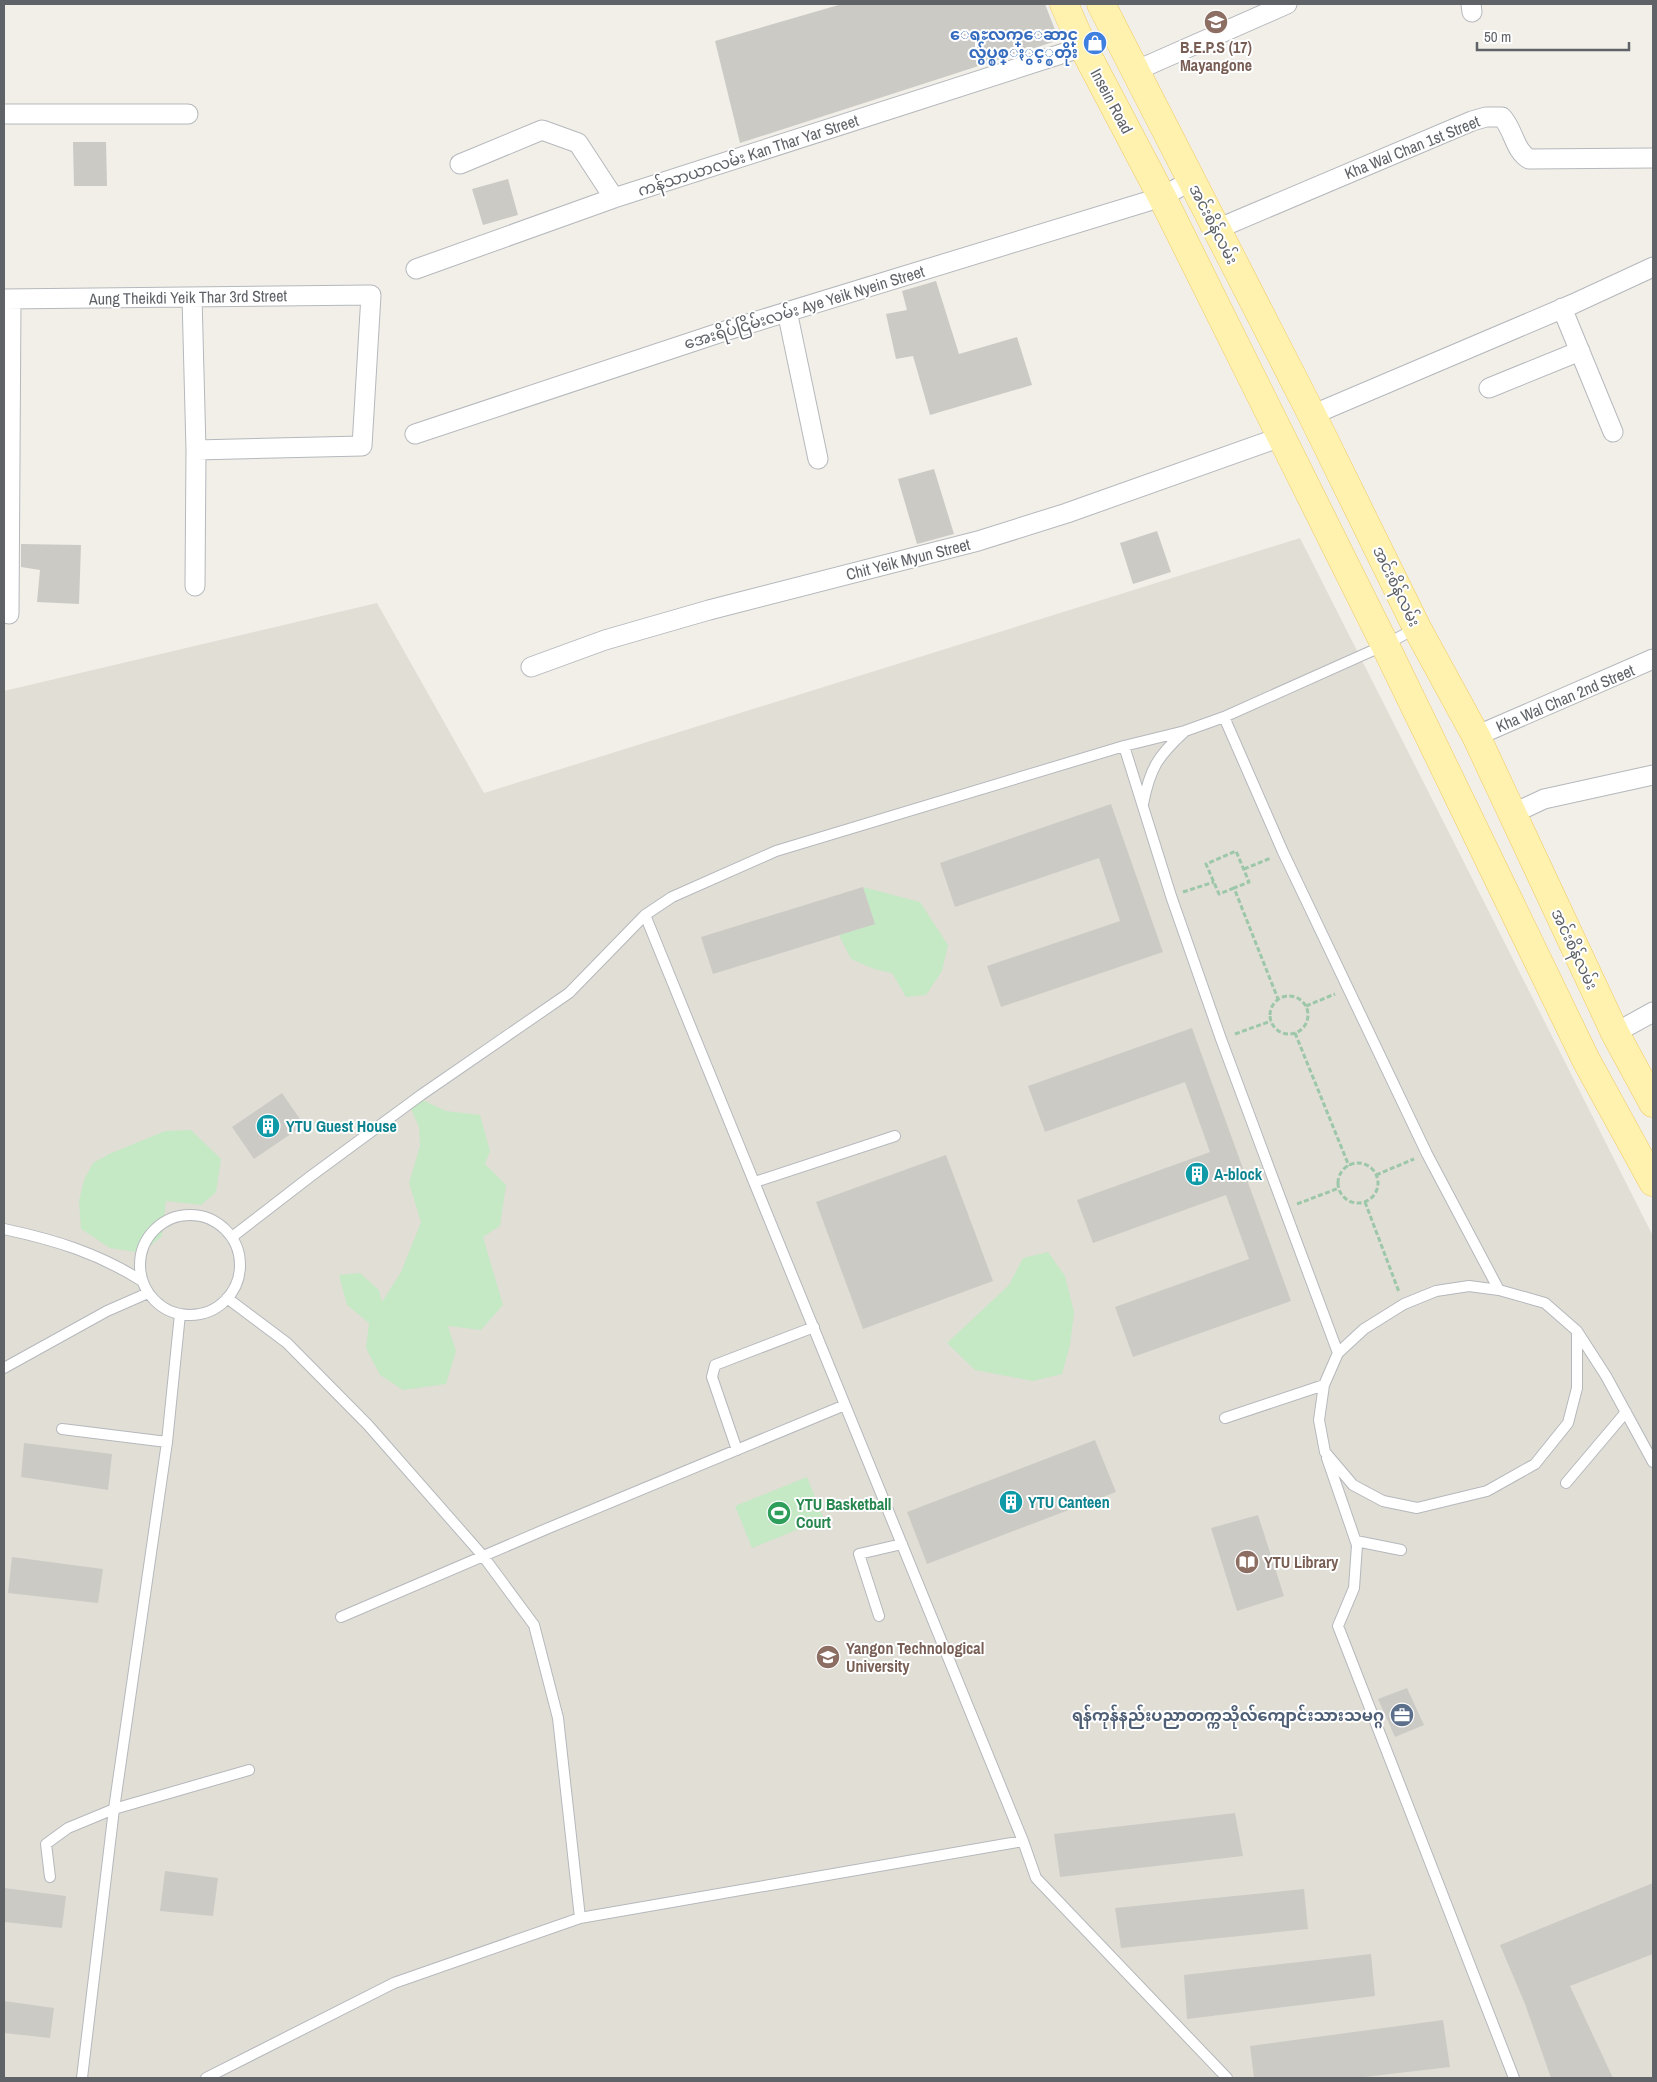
<svg xmlns="http://www.w3.org/2000/svg" width="1657" height="2082" viewBox="0 0 1657 2082" font-family="'Archivo Narrow','Noto Sans Myanmar',sans-serif">
	<style>
		.education { fill: #e1ded6 }
		.green { fill: #c5e8c5 }
		.building { fill: #cccac5 }
		.lines { fill: none; stroke-linecap: round; stroke-linejoin: round }
		.service-casing { stroke: #b5b8bc; stroke-width: 12 }
		.minor-casing { stroke: #b5b8bc; stroke-width: 21 }
		.primary-casing { stroke: #f2c960; stroke-width: 29 }
		.path { stroke: #9cc7a9; stroke-width: 3; stroke-dasharray: 5 2.5; stroke-linecap: butt }
		.service { stroke: #fff; stroke-width: 10 }
		.minor { stroke: #fff; stroke-width: 19 }
		.primary { stroke: #fff2af; stroke-width: 28 }
		.labels { text-anchor: middle; dominant-baseline: central; stroke-width: 4; stroke-linejoin: round; paint-order: stroke }
		.shop-label { font-size: 16px; font-weight: bold; fill: #366cbe; stroke: #fff; text-anchor: end }
		.education-label { font-size: 16px; font-weight: bold; fill: #785e54; stroke: #fff; text-anchor: start }
		.street-label { font-size: 16px; fill: #5f6368; stroke: #fff }
		.culture-label { font-size: 16px; font-weight: bold; fill: #0d838f; stroke: #fff; text-anchor: start }
		.leisure-label { font-size: 16px; font-weight: bold; fill: #27864d; stroke: #fff; text-anchor: start }
		.service-label { font-size: 16px; font-weight: bold; fill: #4e5e75; stroke: #fff; text-anchor: end }
	</style>
	<rect width="100%" height="100%" fill="#f1efe8"/>
	<path class="education" d="M1300 538 1653 1236V2078H4V691L377 603 484 793Z"/>
	<path class="green" d="M863 887 920 902 948 945 942 971 926 995 906 997 892 973 874 969 851 959 839 935 874 924Z
		M423 1100 446 1111 480 1115 490 1151 485 1164 506 1185 500 1226 483 1237 503 1305 481 1330 448 1326 456 1351 446 1384 403 1390 380 1375 366 1348 369 1323 347 1305 339 1275 360 1273 379 1290 382 1302 401 1272 421 1222 409 1183 420 1146 419 1127 411 1109Z
		M191 1130 221 1159 216 1192 201 1205 166 1201 162 1236 142 1253 110 1248 81 1229 79 1201 84 1180 93 1163 109 1154 165 1131Z
		M1048 1252 1065 1276 1074 1312 1070 1345 1062 1374 1033 1381 975 1370 947 1343 1009 1285 1023 1258Z
		M807 1477 824 1519 752 1548 735 1506Z"/>
	<path class="building" d="M842 4H1045L1059 40 740 143 715 41Z
		M73 142H106L107 186H74Z
		M508 179 518 215 483 225 472 189Z
		M936 281 959 354 1017 337 1032 385 930 415 913 356 896 359 886 314 907 310 902 291Z
		M934 469 954 534 917 544 898 479Z
		M1157 531 1171 572 1133 584 1120 543Z
		M21 544 81 545 79 604 37 602 40 570 21 567Z
		M1111 804 1163 952 1001 1007 987 966 1120 921 1099 858 955 907 940 863Z
		M863 887 875 924 713 974 701 937Z
		M1192 1028 1291 1301 1133 1357 1115 1307 1249 1259 1226 1195 1093 1243 1077 1200 1210 1152 1185 1082 1045 1132 1028 1086Z
		M282 1093 304 1125 254 1159 232 1127Z
		M946 1155 993 1281 863 1329 816 1202Z
		M1095 1440 1116 1492 927 1564 907 1512Z
		M24 1443 112 1454 108 1490 21 1477Z
		M1258 1515 1284 1596 1237 1611 1211 1528Z
		M12 1557 103 1569 98 1603 8 1593Z
		M1407 1688 1424 1725 1395 1737 1378 1699Z
		M1235 1813 1243 1856 1060 1877 1054 1834Z
		M165 1871 218 1878 213 1916 160 1911Z
		M1653 1883V1954L1570 1986 1613 2078H1551L1525 2004 1500 1945Z
		M4 1888 66 1896 62 1928 4 1922Z
		M1304 1889 1308 1929 1121 1948 1115 1908Z
		M1371 1954 1375 1996 1187 2019 1184 1975Z
		M4 2001 54 2008 50 2038 4 2033Z
		M1443 2020 1450 2067 1356 2078H1254L1250 2046Z"/>
	<g class="lines">
		<g class="service-casing">
			<path id="service" d="M1224 717 1283 852 1427 1154 1499 1290
				M1124 746 1171 896 1221 1039 1338 1353
				M1143 804C1150 768 1158 756 1184 732
				M645 915 1023 1841 1036 1878 1227 2078
				M755 1182 895 1136
				M140 1265a50 50 0 1 1 100 0a50 50 0 1 1-100 0Z
				M4 1229C55 1240 98 1253 142 1281
				M232 1237 311 1176 421 1095 569 993 645 915 672 897 776 851 1124 746 1185 731 1224 717 1385 645 1416 628
				M1469 1286 1499 1290 1545 1303 1577 1331V1388L1568 1423 1535 1464 1487 1491 1417 1508 1383 1501 1353 1485 1325 1452 1319 1420 1324 1385 1338 1353 1364 1329 1404 1304 1436 1291Z
				M227 1298 287 1343 368 1425 483 1556 534 1625 558 1718 580 1918
				M1577 1331 1606 1376 1653 1462
				M4 1368 107 1311 148 1293
				M1225 1418 1324 1385
				M62 1429 167 1442
				M737 1450 712 1377 715 1365 814 1327
				M1327 1458 1357 1545 1354 1588 1338 1626 1514 2078
				M1566 1483 1626 1412
				M1356 1541 1401 1550
				M879 1616 859 1554 902 1544
				M341 1617 551 1527 845 1405
				M50 1877 46 1844 68 1828 114 1809 249 1770
				M82 2078 114 1809 167 1442 180 1314
				M206 2078 394 1983 580 1918 1023 1841"/>
		</g>
		<g class="minor-casing">
			<path id="minor" d="M1471 4 1472 12
				M1135 71 1287 4
				M4 114H188
				M460 164 542 130 578 143 614 198
				M1217 229 1472 121 1486 117H1502C1514 130 1514 150 1529 159L1653 158
				M416 269 614 198 1083 47
				M192 297 196 450 195 586
				M4 299 371 295 362 446 196 450
				M1562 308 1613 432
				M787 311 818 459
				M1489 388 1580 351
				M1312 415 1573 304 1653 267
				M415 434 728 330 1162 197 1192 180
				M9 614 11 299
				M531 667 605 640 709 610 978 541 1067 513 1281 437
				M1476 736 1653 659
				M1512 814 1544 799 1653 775
				M1615 1033 1653 1012"/>
		</g>
		<g class="primary-casing">
			<path id="primary" d="M1064 4 1083 47 1162 197 1385 645 1586 1060 1653 1182
				M1101 4 1312 415 1417 628 1476 736 1615 1033 1653 1103"/>
		</g>
		<path class="path" d="M1244 869 1271 858
			M1234 888 1219 894 1206 864 1236 851 1249 882 1234 888 1278 999
			M1183 892 1214 882
			M1270 1015a19 19 0 1 1 38 0a19 19 0 1 1-38 0Z
			M1306 1006 1335 994
			M1295 1033 1349 1166
			M1235 1034 1271 1021
			M1338 1183a20 20 0 1 1 40 0a20 20 0 1 1-40 0Z
			M1376 1175 1414 1159
			M1365 1202 1399 1292
			M1297 1204 1339 1188"/>
		<use href="#service" class="service"/>
		<use href="#minor" class="minor"/>
		<use href="#primary" class="primary"/>
	</g>
	<defs>
		<g id="school-disc" transform="scale(1.25)"><circle r="9.5" fill="#8d6e63" stroke="#fff"/><path d="M0-5L7-2L0 1L-7-2ZM-4 1L0 2.5L4 1V4Q0 6-4 4Z" fill="#fff"/></g>
		<g id="shop-disc" transform="scale(1.25)"><circle r="9.5" fill="#3f7fe0" stroke="#fff"/><path d="M-5-2.5h2.3a2.7 3.5 0 0 1 5.4 0H5L5.5 6h-11ZM-1.5-2.5h3a1.5 2.3 0 0 0-3 0Z" fill="#fff"/></g>
		<g id="building-disc" transform="scale(1.25)"><circle r="9.5" fill="#0f9aa8" stroke="#fff"/><path d="M-4-6H4V6H1V3H-1V6H-4ZM-2.5-4.3h1.7v1.8h-1.7ZM.8-4.3h1.7v1.8H.8ZM-2.5-1h1.7V.8h-1.7ZM.8-1h1.7V.8H.8Z" fill="#fff"/></g>
		<g id="stadium-disc" transform="scale(1.25)"><circle r="9.5" fill="#2e9e5b" stroke="#fff"/><path d="M0-5a6.5 5 0 1 0 0 10a6.5 5 0 1 0 0-10ZM-3.5-1.8h7v3.6h-7Z" fill="#fff"/></g>
		<g id="library-disc" transform="scale(1.25)"><circle r="9.5" fill="#8d6e63" stroke="#fff"/><path d="M-6-4Q-3-5.5-.7-3.5V5Q-3 3-6 4ZM6-4Q3-5.5 .7-3.5V5Q3 3 6 4Z" fill="#fff"/></g>
		<g id="university-disc" transform="scale(1.25)"><circle r="9.5" fill="#8d6e63" stroke="#fff"/><path d="M0-5L7-2L0 1L-7-2ZM-4 1L0 2.5L4 1V4Q0 6-4 4Z" fill="#fff"/></g>
		<g id="office-disc" transform="scale(1.25)"><circle r="9.5" fill="#5c6f8a" stroke="#fff"/><path d="M-6-3h4V-5.5h4V-3h4V5H-6ZM-1-4.5V-3h2v-1.5ZM-6 0V1H6V0Z" fill="#fff"/></g>
	</defs>
	<g fill-rule="evenodd">
		<use href="#school-disc" x="1216" y="22"/>
		<use href="#shop-disc" x="1095" y="43"/>
		<use href="#building-disc" x="268" y="1126"/>
		<use href="#building-disc" x="1197" y="1174"/>
		<use href="#building-disc" x="1011" y="1502"/>
		<use href="#stadium-disc" x="779" y="1513"/>
		<use href="#library-disc" x="1247" y="1562"/>
		<use href="#university-disc" x="828" y="1657"/>
		<use href="#office-disc" x="1402" y="1715"/>
	</g>
	<g class="labels">
		<g class="shop-label">
			<text x="1078" y="34">ေရႊလက္ေဆာင္<tspan x="1078" dy="18">လ်ွပ္စစ္ႏွင့္စတိုး</tspan></text>
		</g>
		<g class="education-label">
			<text x="1216" y="47" text-anchor="middle">B.E.P.S (17)<tspan x="1216" dy="18">Mayangone</tspan></text>
			<text x="1264" y="1562">YTU Library</text>
			<text x="846" y="1648">Yangon Technological<tspan x="846" dy="18">University</tspan></text>
		</g>
		<g class="street-label">
			<text transform="translate(1112 101) rotate(62)">Insein Road</text>
			<text transform="translate(1412 147) rotate(-22)">Kha Wal Chan 1st Street</text>
			<text transform="translate(748 155) rotate(-18)">ကန်သာယာလမ်း Kan Thar Yar Street</text>
			<text transform="translate(1214 224) rotate(63)">အင်းစိန်လမ်း</text>
			<text transform="translate(188 297) rotate(-1)">Aung Theikdi Yeik Thar 3rd Street</text>
			<text transform="translate(804 307) rotate(-17)">အေးရိပ်ငြိမ်းလမ်း Aye Yeik Nyein Street</text>
			<text transform="translate(908 559) rotate(-14)">Chit Yeik Myun Street</text>
			<text transform="translate(1397 586) rotate(64)">အင်းစိန်လမ်း</text>
			<text transform="translate(1565 698) rotate(-23)">Kha Wal Chan 2nd Street</text>
			<text transform="translate(1575 949) rotate(65)">အင်းစိန်လမ်း</text>
		</g>
		<g class="culture-label">
			<text x="286" y="1126">YTU Guest House</text>
			<text x="1214" y="1174">A-block</text>
			<text x="1028" y="1502">YTU Canteen</text>
		</g>
		<g class="leisure-label">
			<text x="796" y="1504">YTU Basketball<tspan x="796" dy="18">Court</tspan></text>
		</g>
		<g class="service-label">
			<text x="1384" y="1715">ရန်ကုန်နည်းပညာတက္ကသိုလ်ကျောင်းသားသမဂ္ဂ</text>
		</g>
	</g>
	<rect width="1657" height="2082" fill="none" stroke="#5f6368" stroke-width="10"/>
	<path d="M1477 42v8h152v-8" fill="none" stroke="#5f6368" stroke-width="2.5"/>
	<text x="1484" y="42" font-size="15" fill="#5f6368" stroke="#ffffff" stroke-width="4" paint-order="stroke">50 m</text>
</svg>
